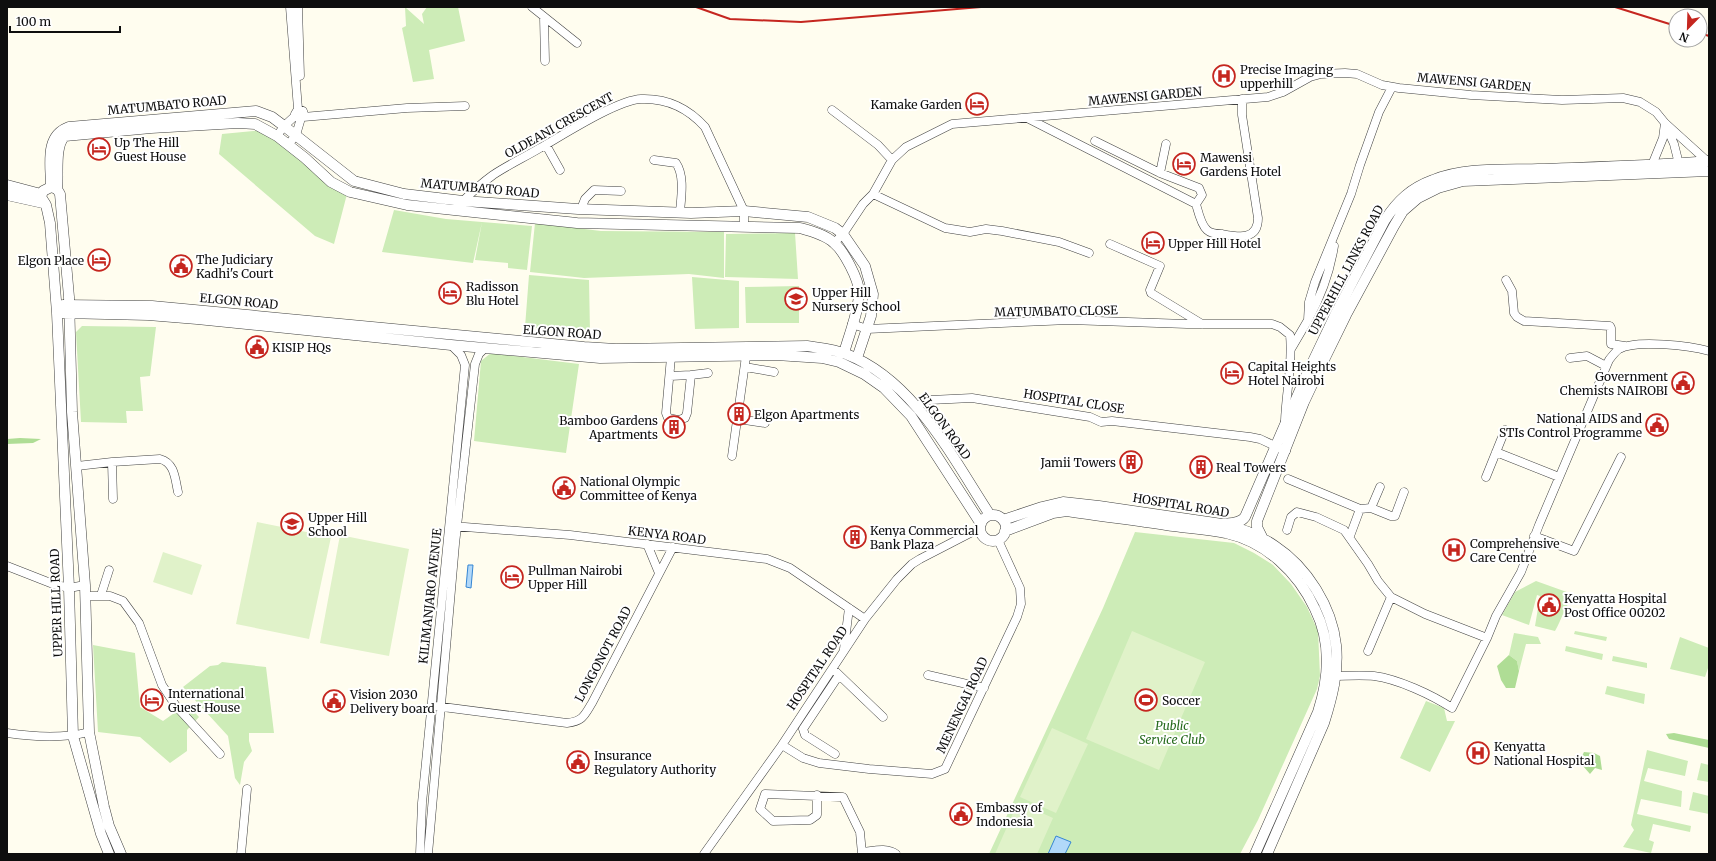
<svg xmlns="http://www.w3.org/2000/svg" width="1716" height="861" viewBox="0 0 1716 861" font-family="Merriweather,serif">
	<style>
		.green { fill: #cdecb7 }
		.forest { fill: #afdd95 }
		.pitch { fill: #e0f2c9 }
		.water { fill: #b1d8f9; stroke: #3586d3 }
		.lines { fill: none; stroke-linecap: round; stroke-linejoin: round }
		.minor-casing { stroke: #414141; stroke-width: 9 }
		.tertiary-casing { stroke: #414141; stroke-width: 11 }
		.minor { stroke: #fff; stroke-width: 8 }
		.tertiary { stroke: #fff; stroke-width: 10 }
		.rail { stroke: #c5261f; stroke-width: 2 }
		.labels { text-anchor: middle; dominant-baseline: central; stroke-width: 4; stroke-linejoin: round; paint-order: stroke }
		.poi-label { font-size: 12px; fill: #0e0e0e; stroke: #fff; text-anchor: start }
		.street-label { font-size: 12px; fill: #0e0e0e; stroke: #fff }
		.park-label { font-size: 12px; font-style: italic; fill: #24691b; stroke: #fff }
	</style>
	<rect width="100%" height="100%" fill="#fffdef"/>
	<path class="green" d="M405 7 424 24 422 14 427 7H458L465 41 429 50 434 79 413 82 402 28 406 26Z
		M263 130 347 194 334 244 315 236 219 154 222 134Z
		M394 210 446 219 482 222 473 263 382 252Z
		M482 222 532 226 527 270 508 268V263L475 260Z
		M535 223 601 231 724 232V278L689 274 584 278 530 272Z
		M795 233 798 279 725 277 726 234Z
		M529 275 589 280 590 332 525 327Z
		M692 277 739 281V328L695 329Z
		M799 286V323H746L745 287Z
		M82 326 156 327 150 376 140 377 143 411H126L127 423 81 422 76 332Z
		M491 353 579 364 566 453 474 441 481 361Z
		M1135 532 1234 543 1254 553 1273 565 1291 584 1307 607 1318 631 1320 676 1317 689 1258 820 1240 854H989L1103 608Z
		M1536 581 1575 595C1565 605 1562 619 1555 631L1535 626 1540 596 1537 595 1529 625 1502 615 1515 592Z
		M1575 631 1607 637 1606 641 1574 634Z
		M1514 633 1538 637 1541 644H1526L1519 671 1517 661 1509 655Z
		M1680 637 1709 648V665L1705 677 1670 669Z
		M93 645 135 653 140 707 163 721 187 704 199 717 187 730V751L170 763 140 737 98 732Z
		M1566 646 1603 654 1602 660 1565 651Z
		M1613 656 1647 663V668L1612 661Z
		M222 662 266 667 274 733H249V741L252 751 244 762 240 785 235 778 228 736 183 687 210 666 218 665Z
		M1607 686 1645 694 1644 704 1605 694Z
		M1426 701 1444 708 1447 721H1455L1430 772 1400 758Z
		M1647 750 1688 761 1685 776 1648 768 1644 781 1682 791 1681 807 1641 799 1637 814 1691 826 1690 832 1653 824 1649 840 1654 842 1651 853 1623 847 1634 830 1631 825Z
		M1701 763 1709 765V782L1697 780Z
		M1693 792 1709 796V814L1689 810Z"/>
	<path class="forest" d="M20 438 41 439 33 443 7 444V439Z
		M1509 655 1517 661 1519 671 1515 688H1506L1501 680 1497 666Z
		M1674 733 1709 740V748L1669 739 1666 734Z
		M1584 752 1594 753 1600 756 1602 770 1595 768 1590 774 1583 766 1580 760Z"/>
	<path class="pitch" d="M257 522 331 537 309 639 236 624Z
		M340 535 409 549 389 656 320 643Z
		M163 552 202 565 192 595 153 582Z
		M1132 631 1205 662 1159 770 1086 739Z
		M1052 728 1088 744 1056 813 1020 797Z
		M1018 802 1053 818 1037 854H995Z"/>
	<path class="water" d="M468 565H473L471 588 466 587Z
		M1056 836 1071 842 1065 854H1048Z"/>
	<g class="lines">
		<g class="minor-casing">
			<path id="minor" d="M290 7 298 109 295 114 297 117 301 118
				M298 7 300 76
				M532 7 577 43
				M544 17 545 61
				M832 110 878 145 892 160
				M303 117 407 108 465 106
				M1029 119 1196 204
				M1666 126 1674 144 1680 168
				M277 136 284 126 295 116
				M1095 141 1160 173 1199 188 1202 195 1196 204
				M288 145 296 135 301 118 304 115 303 111 298 109
				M546 145 560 170
				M654 160 676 163C685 176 681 198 680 212
				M1652 170V165L1663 138 1665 123
				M1160 173 1166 144
				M873 194 945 228 970 232 986 229 1002 231 1059 242 1089 253
				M463 201C472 192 482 183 493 175 508 165 525 157 540 148 563 135 617 100 641 99 667 98 688 108 705 127L744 211V227
				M1196 204C1198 211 1201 225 1207 230 1211 234 1217 234 1222 234 1238 237 1258 241 1258 218L1242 115V99
				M581 209 585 199 594 190 621 191
				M834 243 843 234 863 204 873 194 892 160 906 147 952 124 1268 97 1283 92 1310 77 1321 74 1345 73 1357 74 1382 85 1399 88 1471 95 1562 100 1623 98 1640 102 1656 112 1665 123 1707 161
				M1110 244 1160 266 1150 290 1151 293 1202 324
				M1506 280 1512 291 1514 313 1517 317 1524 321 1610 326 1611 328V344L1625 346
				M1309 318C1321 296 1330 271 1334 246
				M852 324 867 329 1069 320 1187 324H1272L1280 327 1290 335C1293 364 1286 392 1285 421
				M1291 349 1308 320 1309 302 1315 282 1351 194 1360 165 1379 112 1392 87
				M1570 358 1587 356 1606 366
				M745 367 774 372
				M691 375 708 373
				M670 376 691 375 687 413 685 418 678 420 668 418 666 413 671 357
				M916 407 922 403 930 400 972 398 1090 417 1101 422 1112 421 1250 437 1260 439 1286 451
				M738 419 765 423
				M1496 452 1559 477
				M732 456 746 356
				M112 462 113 499
				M77 466 112 462 160 459C175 463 175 479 178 492
				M1486 477 1505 430
				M1288 479 1360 509
				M1371 508 1391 516H1395L1404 492
				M452 526 570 535 767 559 790 568 865 619
				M1287 530 1291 517 1297 512 1316 517 1344 530 1368 564 1378 581 1391 597 1425 614 1487 638
				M1350 536 1360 509 1371 508 1380 487
				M1534 536 1574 551 1621 457
				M647 544 659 573
				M7 566 53 584 69 588 85 585
				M101 595 109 570
				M86 596H110L123 601 139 623 162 685 176 706 220 754
				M844 649 849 608
				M1368 651 1391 597
				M836 672 883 717
				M928 675 984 688
				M1330 676C1345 676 1360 675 1374 676 1398 679 1432 695 1452 708L1487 638 1496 616 1521 572 1539 525 1609 360C1612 356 1615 352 1619 349 1636 339 1691 346 1709 351
				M435 706 567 723C583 721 584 716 592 703L673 547
				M7 733C34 737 62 739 89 732
				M782 745 803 758 819 763 869 769 932 774 945 769 1017 617 1021 604 1020 588 998 540
				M835 754 805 735 803 729 839 675
				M817 795V815L810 820 773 821 760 809 765 794 843 797 860 832 862 854
				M862 852C873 851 887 847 896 854
				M241 854 247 789
				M420 854 422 803 465 365 461 355 451 345
				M428 854 455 544 475 364 479 354 485 348
				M704 854 782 745 865 619 897 579 912 564 920 559 980 528"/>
		</g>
		<g class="tertiary-casing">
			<path id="tertiary" d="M7 185 41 194
				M51 187C51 165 44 136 69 127L256 111 272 117 284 126 354 181 404 194 463 201 578 209 691 213 744 211 808 217 835 228 843 234 865 266 873 294 871 316 857 358
				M57 189C59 175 54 146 65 136L151 128 238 123 255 124 277 136 305 158 331 182 350 192 407 205 577 223 800 228C811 231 826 235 834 243 844 251 859 280 859 292 859 312 849 334 844 353
				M7 195 43 203
				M63 305 152 306 584 347 616 349 807 346C820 348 834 349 846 354 914 380 952 457 990 515
				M63 313 148 315 197 319 451 345 600 358 776 355 822 358 839 362 864 374 884 388 911 416 981 524
				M980 528a13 13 0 1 1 26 0a13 13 0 1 1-26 0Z
				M1003 520 1042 507 1063 502 1099 506 1222 524C1240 528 1259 535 1275 546 1307 567 1332 607 1336 645 1339 671 1332 698 1324 723L1267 854
				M1222 524C1230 523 1240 524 1245 517L1306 376 1336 313 1385 220C1397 201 1411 188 1433 180 1465 167 1504 170 1538 169 1595 167 1652 166 1709 161
				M1005 531 1053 513 1067 511C1100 516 1133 520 1166 525 1186 528 1206 529 1226 533 1266 542 1298 572 1315 609 1331 641 1329 678 1318 712L1255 854
				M1263 539 1257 527V521L1304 402 1320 368 1346 315 1394 226 1403 211 1418 198 1438 188 1463 181 1709 171
				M109 854 101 834 73 736 69 588 57 313 50 223 46 205 41 197 43 191 51 187 57 189 60 194 69 297 72 412 85 585 89 732 104 807 109 826 121 854"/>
		</g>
		<use href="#minor" class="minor"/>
		<use href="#tertiary" class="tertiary"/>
		<path class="rail" d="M696 7 730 19 801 22 981 7
			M1615 7 1676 26
			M1700 33 1709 36"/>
	</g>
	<defs>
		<g id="hospital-ring" transform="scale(1.15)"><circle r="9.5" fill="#fff" stroke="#c5261f" stroke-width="1.5"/><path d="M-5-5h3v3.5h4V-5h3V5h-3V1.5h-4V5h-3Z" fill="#c5261f"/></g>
		<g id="hotel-ring" transform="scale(1.15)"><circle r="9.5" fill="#fff" stroke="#c5261f" stroke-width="1.5"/><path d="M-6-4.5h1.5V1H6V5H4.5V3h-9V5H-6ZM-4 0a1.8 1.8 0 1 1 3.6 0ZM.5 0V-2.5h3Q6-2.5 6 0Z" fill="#c5261f"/></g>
		<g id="civic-ring" transform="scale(1.15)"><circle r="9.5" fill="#fff" stroke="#c5261f" stroke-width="1.5"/><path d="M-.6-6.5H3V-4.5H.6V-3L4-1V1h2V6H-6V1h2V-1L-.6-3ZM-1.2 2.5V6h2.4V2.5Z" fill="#c5261f"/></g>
		<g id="school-ring" transform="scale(1.15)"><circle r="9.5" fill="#fff" stroke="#c5261f" stroke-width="1.5"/><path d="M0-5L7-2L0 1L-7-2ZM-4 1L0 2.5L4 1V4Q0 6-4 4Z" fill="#c5261f"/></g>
		<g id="building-ring" transform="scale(1.15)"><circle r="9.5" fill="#fff" stroke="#c5261f" stroke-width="1.5"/><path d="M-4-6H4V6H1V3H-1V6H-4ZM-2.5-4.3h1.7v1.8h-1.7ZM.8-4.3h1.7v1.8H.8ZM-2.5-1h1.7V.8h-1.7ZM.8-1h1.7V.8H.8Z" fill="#c5261f"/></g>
		<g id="stadium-ring" transform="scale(1.15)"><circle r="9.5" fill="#fff" stroke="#c5261f" stroke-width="1.5"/><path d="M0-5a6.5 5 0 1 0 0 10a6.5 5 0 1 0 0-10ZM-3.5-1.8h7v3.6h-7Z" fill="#c5261f"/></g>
	</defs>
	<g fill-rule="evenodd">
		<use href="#hospital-ring" x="1224" y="76"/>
		<use href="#hotel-ring" x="977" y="104"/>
		<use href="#hotel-ring" x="99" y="149"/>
		<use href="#hotel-ring" x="1184" y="164"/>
		<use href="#hotel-ring" x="1153" y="243"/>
		<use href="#hotel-ring" x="99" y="260"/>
		<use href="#civic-ring" x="181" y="266"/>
		<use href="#hotel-ring" x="450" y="293"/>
		<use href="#school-ring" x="796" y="299"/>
		<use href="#civic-ring" x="257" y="347"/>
		<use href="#hotel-ring" x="1232" y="373"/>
		<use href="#civic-ring" x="1683" y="383"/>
		<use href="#building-ring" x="739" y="414"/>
		<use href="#civic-ring" x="1657" y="425"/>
		<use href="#building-ring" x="674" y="427"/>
		<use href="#building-ring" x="1131" y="462"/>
		<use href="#building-ring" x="1201" y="467"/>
		<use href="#civic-ring" x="564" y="488"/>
		<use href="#school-ring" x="292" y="524"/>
		<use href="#building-ring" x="855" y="537"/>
		<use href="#hospital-ring" x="1454" y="550"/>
		<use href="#hotel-ring" x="512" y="577"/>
		<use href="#civic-ring" x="1549" y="605"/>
		<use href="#hotel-ring" x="152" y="700"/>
		<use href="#stadium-ring" x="1146" y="700"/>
		<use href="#civic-ring" x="334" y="701"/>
		<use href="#hospital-ring" x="1478" y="753"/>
		<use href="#civic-ring" x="578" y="762"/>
		<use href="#civic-ring" x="961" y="814"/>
	</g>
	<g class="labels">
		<g class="poi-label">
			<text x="1240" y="69">Precise Imaging<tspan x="1240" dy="14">upperhill</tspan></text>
			<text x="962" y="104" text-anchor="end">Kamake Garden</text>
			<text x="114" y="142">Up The Hill<tspan x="114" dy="14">Guest House</tspan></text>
			<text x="1200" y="157">Mawensi<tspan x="1200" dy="14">Gardens Hotel</tspan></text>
			<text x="1168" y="243">Upper Hill Hotel</text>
			<text x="196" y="259">The Judiciary<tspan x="196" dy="14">Kadhi's Court</tspan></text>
			<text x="84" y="260" text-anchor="end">Elgon Place</text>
			<text x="466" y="286">Radisson<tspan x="466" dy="14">Blu Hotel</tspan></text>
			<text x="812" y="292">Upper Hill<tspan x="812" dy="14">Nursery School</tspan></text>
			<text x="272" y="347">KISIP HQs</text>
			<text x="1248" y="366">Capital Heights<tspan x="1248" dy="14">Hotel Nairobi</tspan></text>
			<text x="1668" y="376" text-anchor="end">Government<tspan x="1668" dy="14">Chemists NAIROBI</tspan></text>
			<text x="754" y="414">Elgon Apartments</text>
			<text x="1642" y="418" text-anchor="end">National AIDS and<tspan x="1642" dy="14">STIs Control Programme</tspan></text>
			<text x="658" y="420" text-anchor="end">Bamboo Gardens<tspan x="658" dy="14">Apartments</tspan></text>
			<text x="1116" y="462" text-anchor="end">Jamii Towers</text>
			<text x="1216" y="467">Real Towers</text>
			<text x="580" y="481">National Olympic<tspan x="580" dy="14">Committee of Kenya</tspan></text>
			<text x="308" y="517">Upper Hill<tspan x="308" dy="14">School</tspan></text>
			<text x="870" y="530">Kenya Commercial<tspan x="870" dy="14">Bank Plaza</tspan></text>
			<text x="1470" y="543">Comprehensive<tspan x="1470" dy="14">Care Centre</tspan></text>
			<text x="528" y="570">Pullman Nairobi<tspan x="528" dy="14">Upper Hill</tspan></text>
			<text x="1564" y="598">Kenyatta Hospital<tspan x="1564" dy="14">Post Office 00202</tspan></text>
			<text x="168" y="693">International<tspan x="168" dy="14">Guest House</tspan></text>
			<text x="350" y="694">Vision 2030<tspan x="350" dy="14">Delivery board</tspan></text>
			<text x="1162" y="700">Soccer</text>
			<text x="1494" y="746">Kenyatta<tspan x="1494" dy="14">National Hospital</tspan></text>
			<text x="594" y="755">Insurance<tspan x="594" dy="14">Regulatory Authority</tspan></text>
			<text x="976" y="807">Embassy of<tspan x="976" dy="14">Indonesia</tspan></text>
		</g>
		<g class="street-label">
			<text transform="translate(1474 82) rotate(5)">MAWENSI GARDEN</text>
			<text transform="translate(1145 96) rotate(-5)">MAWENSI GARDEN</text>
			<text transform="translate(167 105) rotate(-5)">MATUMBATO ROAD</text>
			<text transform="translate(559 125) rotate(-29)">OLDEANI CRESCENT</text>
			<text transform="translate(480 188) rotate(5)">MATUMBATO ROAD</text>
			<text transform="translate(1346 270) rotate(-62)">UPPERHILL LINKS ROAD</text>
			<text transform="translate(239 301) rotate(5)">ELGON ROAD</text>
			<text transform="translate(1056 311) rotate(-1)">MATUMBATO CLOSE</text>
			<text transform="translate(562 332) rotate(4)">ELGON ROAD</text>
			<text transform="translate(1074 401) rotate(9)">HOSPITAL CLOSE</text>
			<text transform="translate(945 426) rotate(54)">ELGON ROAD</text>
			<text transform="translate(1181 505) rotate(9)">HOSPITAL ROAD</text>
			<text transform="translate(667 535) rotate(7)">KENYA ROAD</text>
			<text transform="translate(430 596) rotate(-84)">KILIMANJARO AVENUE</text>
			<text transform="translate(56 603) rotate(-92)">UPPER HILL ROAD</text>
			<text transform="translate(603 654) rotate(-62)">LONGONOT ROAD</text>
			<text transform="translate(817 668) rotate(-56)">HOSPITAL ROAD</text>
			<text transform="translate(962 705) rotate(-65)">MENENGAI ROAD</text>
		</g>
		<g class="park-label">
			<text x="1172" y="725">Public<tspan x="1172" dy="14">Service Club</tspan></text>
		</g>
	</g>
	<rect width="1716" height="861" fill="none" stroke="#0e0e0e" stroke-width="16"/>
	<g transform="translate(1688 28) rotate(203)"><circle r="19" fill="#ffffff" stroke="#9f9f9f"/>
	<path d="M0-3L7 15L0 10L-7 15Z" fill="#c5261f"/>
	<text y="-6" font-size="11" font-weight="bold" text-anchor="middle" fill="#0e0e0e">N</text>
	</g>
	<path d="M10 26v6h110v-6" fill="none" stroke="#0e0e0e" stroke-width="2"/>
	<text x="16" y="26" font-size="12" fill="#0e0e0e" stroke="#ffffff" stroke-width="3" paint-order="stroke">100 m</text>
</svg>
